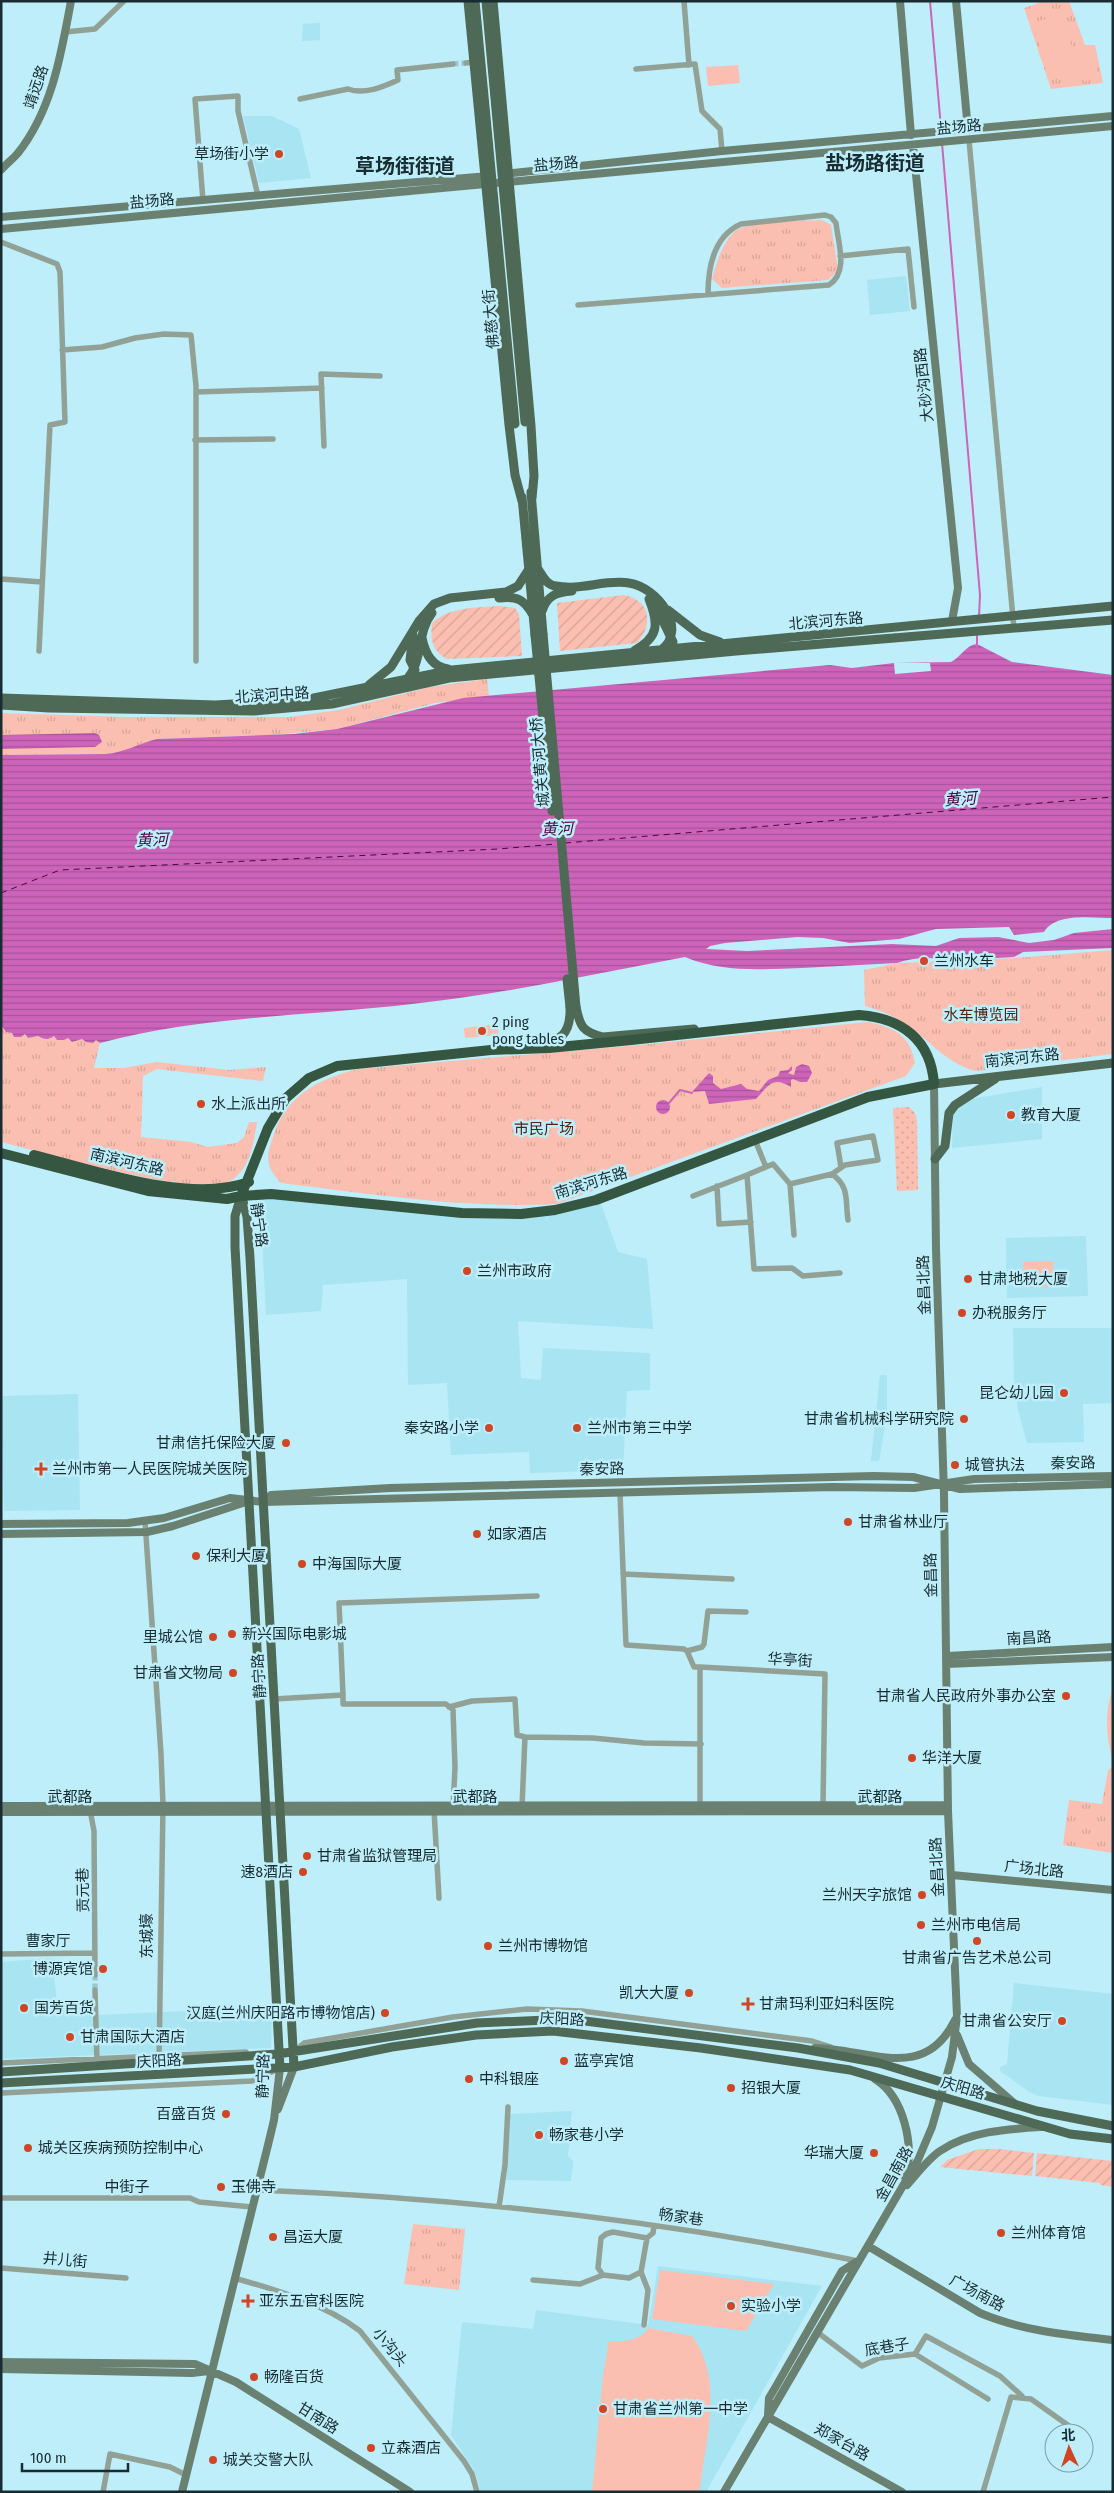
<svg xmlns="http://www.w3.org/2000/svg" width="1114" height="2493" viewBox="0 0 1114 2493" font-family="'Fira Sans Condensed','Noto Sans SC',sans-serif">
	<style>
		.built { fill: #a9e4f2 }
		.grass { fill: url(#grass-dots) }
		.park { fill: url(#park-tufts) }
		.garden { fill: url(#garden-furrows) }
		.pitch { fill: #fabfb0 }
		.water { fill: url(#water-rules) }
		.pier { fill: #bdeefa }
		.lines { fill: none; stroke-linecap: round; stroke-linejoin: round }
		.stream { stroke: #cd64ba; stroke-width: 2 }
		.ferry { stroke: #4b0641; stroke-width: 1; stroke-dasharray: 6 5; stroke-linecap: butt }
		.street-tunnel { stroke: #9cc7d2; stroke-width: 5.5; stroke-dasharray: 5.5 3; stroke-linecap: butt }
		.street { stroke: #92a196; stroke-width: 5.5 }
		.secondary { stroke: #6a8171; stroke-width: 8 }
		.primary { stroke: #4e6956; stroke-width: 9 }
		.highway { stroke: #355640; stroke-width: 10 }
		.primary-bridge { stroke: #4e6956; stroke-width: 9 }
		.poi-dot { fill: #d04624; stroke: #bdeefa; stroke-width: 2 }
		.labels { text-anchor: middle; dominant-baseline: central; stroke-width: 5; stroke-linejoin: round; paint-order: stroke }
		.street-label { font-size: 15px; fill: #192c31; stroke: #bdeefa }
		.poi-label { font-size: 15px; fill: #192c31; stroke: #bdeefa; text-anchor: start }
		.park-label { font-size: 15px; fill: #552215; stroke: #bdeefa }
		.water-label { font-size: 16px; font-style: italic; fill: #4b0641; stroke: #bdeefa }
		.district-label { font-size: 20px; font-weight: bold; fill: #192c31; stroke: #bdeefa }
	</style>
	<defs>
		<pattern id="grass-dots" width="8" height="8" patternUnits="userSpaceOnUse" patternTransform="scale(1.25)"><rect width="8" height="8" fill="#fabfb0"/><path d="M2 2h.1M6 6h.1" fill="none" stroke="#d6a498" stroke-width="1.8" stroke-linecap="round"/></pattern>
		<pattern id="park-tufts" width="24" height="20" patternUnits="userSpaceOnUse" patternTransform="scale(1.25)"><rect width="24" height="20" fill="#fabfb0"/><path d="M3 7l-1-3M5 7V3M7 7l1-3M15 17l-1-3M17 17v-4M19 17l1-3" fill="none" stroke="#d6a498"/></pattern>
		<pattern id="garden-furrows" width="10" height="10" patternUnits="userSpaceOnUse" patternTransform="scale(1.25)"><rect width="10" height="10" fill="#fabfb0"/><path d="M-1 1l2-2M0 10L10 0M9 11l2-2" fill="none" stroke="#d6a498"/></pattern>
		<pattern id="water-rules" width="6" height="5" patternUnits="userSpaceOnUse" patternTransform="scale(1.25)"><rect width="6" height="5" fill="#cd64ba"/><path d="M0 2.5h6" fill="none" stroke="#a65398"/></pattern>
	</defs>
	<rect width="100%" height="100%" fill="#bdeefa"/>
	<path class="built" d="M320 23V40L302 41 303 24Z
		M243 116H272L299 129 311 178 259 183Z
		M906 276 910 311 870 315 867 280Z
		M1042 1087V1139L952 1148 953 1102Z
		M260 1198 529 1216 600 1201 618 1252 647 1259 653 1329 518 1321 521 1378 541 1380 543 1348 650 1353V1390L627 1391 623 1470 530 1473 529 1452 451 1455 447 1383 408 1385 407 1279 323 1285 321 1311 266 1315Z
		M1086 1236 1088 1296 1007 1298 1006 1238Z
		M1013 1328H1112L1113 1403 1083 1404 1084 1442 1027 1443 1018 1410 1014 1383Z
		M880 1375H887V1415L879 1461H871Z
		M78 1394 80 1510 4 1511 1 1396Z
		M52 1958 57 2003 97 1999 98 2015 272 2007 271 2048 1 2059V1962Z
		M1014 1983 1113 1994V2105L1039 2096 1029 2092 1000 2071V2067L1007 2064Z
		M572 2111 568 2156 573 2161 571 2181 506 2180 510 2114Z
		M658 2266 822 2286 706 2492H481L473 2468 451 2435 462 2322 533 2329 536 2310 648 2325Z"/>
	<path class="grass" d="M909 1107 915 1113 917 1120 918 1190 897 1191 893 1108Z"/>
	<path class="park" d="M1045 1H1069L1085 45H1095L1103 83 1051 89 1024 8Z
		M822 220 831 225 838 270 828 280 722 288 712 279C717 262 721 246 733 233 745 220 803 221 822 220Z
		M487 679 489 696 435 703 337 729 273 735 157 739C139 743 124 753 105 754L1 755V713L124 717H289L339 710 430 687Z
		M1113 950V1054L975 1071C944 1062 930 1040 904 1023 892 1015 879 1010 865 1006L864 970 898 963 1015 958Z
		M868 1022C895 1028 910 1035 915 1063L906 1076 557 1204C463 1209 373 1194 281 1183 265 1165 266 1158 273 1137 286 1095 318 1079 358 1069L639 1045Z
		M1 1025 6 1032 12 1033 14 1037H21L24 1034 28 1038 38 1036C44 1039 47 1041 54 1036L57 1040H64L68 1038 71 1041 82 1039C89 1043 90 1042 97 1040L100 1043 94 1068H124L157 1062 229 1070 266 1067 263 1081 157 1069 143 1076 141 1137 191 1142 208 1147 237 1143 244 1137 249 1122H257C254 1142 250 1168 232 1180 202 1200 41 1152 1 1142Z
		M1113 1687V1763C1106 1734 1104 1716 1113 1687Z
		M1113 1767V1853L1063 1845 1069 1800 1102 1804 1108 1770Z
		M413 2224 465 2229 459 2290 404 2284Z"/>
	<path class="garden" d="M624 595C650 600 654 624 637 643L560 651 557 603Z
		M500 606 515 608 519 614 522 656 447 659C432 652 430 639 432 623 451 606 476 608 500 606Z
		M979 2149H999L1034 2153 1032 2176 940 2167 947 2160Z
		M1037 2153 1113 2161V2187L1101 2185 1099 2183 1035 2176Z"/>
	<path class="pitch" d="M1061 14 1080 70 1052 80 1033 23Z
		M1096 49 1098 80 1083 81 1080 50Z
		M738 65 740 83 708 86 706 67Z
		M497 1024 499 1035 465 1038 464 1028Z
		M1053 1261V1287L1024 1288 1023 1262Z
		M660 2270 774 2284 746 2331 652 2319Z
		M648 2328 692 2336C724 2379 706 2438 700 2488L697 2492H592L603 2375 609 2341C622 2342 641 2341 648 2328Z"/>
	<path class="water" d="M977 644 1012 662 1113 675V918C1092 918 1056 912 1044 932L1014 935 1009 927 936 929 899 939 850 943 823 938 797 937 725 943 710 946 706 949 747 951 892 944 936 946 959 938 998 937 1029 943 1054 940 1074 933 1113 929V948L1023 952 1014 957 948 961C932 956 913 958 897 963 865 965 834 966 802 968 762 969 723 973 685 957 594 974 504 994 412 1004 308 1016 201 1016 100 1043L96 1040 93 1043 86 1042 82 1039 72 1042 68 1038 64 1040H57L54 1036C47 1041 44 1039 38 1036L28 1038 25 1034 21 1037H14L12 1033 6 1032 1 1025V755L105 754C124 753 139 743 157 739L294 734 337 729 463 698 830 665 852 668 894 663 951 662C961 657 966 645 977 644Z
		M95 733 99 735 102 742 95 747 1 749V735Z
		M802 1064 809 1066 812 1073 807 1082H800L793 1079 791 1080V1087C773 1076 769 1085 756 1099L709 1104 705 1091 692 1092 709 1073 713 1076V1083L721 1089 741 1084 747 1089 759 1091 768 1080 778 1076 780 1071 788 1070 792 1066V1070L788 1073 794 1075 796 1067Z
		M656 1107a7 7 0 1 1 14 0a7 7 0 1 1-14 0Z"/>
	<path class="pier" d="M894 663H930L931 671 895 674Z"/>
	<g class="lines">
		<path class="stream" d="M930 1 941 128
			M942 143 980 595 979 617
			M977 647V634
			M669 1103 680 1090 692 1093"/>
		<path class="ferry" d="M565 843 1113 797
			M1 893 60 870 498 849 556 844"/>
		<path class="street-tunnel" d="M453 64 466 63
			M95 1975V1990"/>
		<path class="street" d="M684 1 689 65
			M65 32 95 29 124 1
			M466 63 473 62
			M636 69 695 64 702 111 720 129 722 151
			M300 99 348 89C364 95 383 87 398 80L397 70 453 64
			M969 140 1014 629
			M203 201 195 99 238 96V111L258 196
			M1 242 57 264 60 272 65 422 50 425 39 651
			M840 256 908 249 914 307
			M578 305 829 285C849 272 838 243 836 223L831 217 825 215 741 224C714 236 708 267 708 294
			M62 350 102 347 135 338 164 334 191 335 196 386V661
			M196 392 322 388
			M195 440 273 439
			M324 446 321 374 380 376
			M1 579 42 582
			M755 1140 766 1167 747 1175 754 1269 792 1268 803 1276 840 1273
			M766 1167 773 1164 790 1184 832 1174C850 1187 845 1200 848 1220
			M832 1174 845 1165 878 1160 873 1136 837 1143 841 1167
			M790 1184 794 1235
			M717 1186 719 1224 751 1222
			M693 1196 747 1175
			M620 1493 626 1645 684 1649 687 1651 694 1667H700
			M145 1521 161 1754 163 1805 159 2062
			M623 1574 732 1579
			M687 1651 702 1647 704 1644 708 1611 746 1612
			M343 1695V1704H446L453 1710 455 1767 453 1809
			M274 1699 343 1695 339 1603 537 1596
			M449 1707 472 1701 515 1699 517 1735 525 1737 593 1738 644 1743 701 1744
			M522 1807 525 1737
			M700 1809V1667L825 1674 823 1805
			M90 1810 94 1831 95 1975
			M434 1810 439 1898
			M1 1954 95 1953
			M95 1990 97 2062
			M296 2050 304 2043 453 2017 527 2009 582 2011 812 2041 831 2047
			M1 2063 246 2052
			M1 2093 252 2081 276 2070
			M257 2190C459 2198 660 2220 858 2261
			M1 2198H190L199 2202 252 2207
			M499 2207 505 2165 508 2107
			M1 2268 126 2278
			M641 2272 629 2278 603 2275 598 2268 601 2238 606 2234 613 2232 647 2238
			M234 2278C277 2290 325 2304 360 2331L464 2461 472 2474 477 2492
			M533 2280 580 2284 603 2275
			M644 2325 648 2290 641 2272 647 2238 653 2233 654 2226
			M817 2332 862 2366 879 2358 915 2354 988 2399
			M915 2354 926 2336 1000 2376 1022 2396
			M1084 2436 1089 2440
			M103 2492 110 2454 170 2467 186 2475
			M983 2492 1011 2397 1031 2399 1079 2433"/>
		<path class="secondary" d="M900 1 911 135
			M956 1 968 130
			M913 145 958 588 952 621
			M1 170C6 164 13 159 18 153 52 110 61 55 71 1
			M503 174 722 151 1113 116
			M1 217 489 176
			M1 229 1113 126
			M263 1502 271 1495 390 1488 874 1476 913 1477 960 1489 1113 1484
			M1 1524 128 1523 164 1518 230 1498 263 1502 833 1487 914 1488 974 1479 1113 1476
			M1 1534 147 1532 173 1526 249 1501
			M947 1656 1113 1647
			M947 1664 1113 1657
			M1 1806 948 1805
			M1 1812 948 1811
			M952 1875 1113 1890
			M957 2035 969 2064 1014 2103
			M815 2048C870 2049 924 2083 955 2020
			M875 2079C904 2097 915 2146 905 2177
			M278 2109 294 2067
			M907 2185C917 2174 928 2159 940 2151 969 2131 1008 2129 1042 2127
			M868 2246 980 2313C1023 2331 1067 2335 1113 2340
			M1 2362 195 2364 236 2382 410 2492
			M1 2369 192 2373 209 2371
			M768 2415 769 2398 775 2388 842 2271 856 2262
			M768 2417 902 2492
			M182 2492 268 2145 274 2120 280 2068
			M724 2492 918 2160 932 2127 952 2057 957 2016 948 1811 944 1494 936 1249 934 1084"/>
		<path class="primary" d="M468 1 509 425 515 475 522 501
			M493 1 531 426 534 476 532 498
			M531 492 543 634
			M522 497 535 635
			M538 569C543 576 546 585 556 586 580 591 605 579 629 583 657 587 689 629 661 650
			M499 598C517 596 524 599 533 615
			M656 606 673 642
			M668 610 700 635 720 642
			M542 611C547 596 556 592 572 591
			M413 635 410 660 415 670
			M422 638C425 653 432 667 448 669
			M634 651C659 637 659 624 649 599
			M405 681C424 663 416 633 432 613
			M369 685 391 667 419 621 434 604 450 598 506 592 518 586 529 569
			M1 698 215 705 304 700 452 670 1113 606
			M1 705 49 708 254 711 332 704 449 678 736 651 1113 620
			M576 1007C580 1027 583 1032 603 1037L694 1029
			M535 1045C561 1042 571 1034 570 1007
			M934 1084 1113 1063
			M935 1159 945 1146 949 1113 955 1105 995 1079
			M241 1196 235 1216V1247L280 2068
			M242 1197 247 1217 250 1258 294 2067
			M1 2072 278 2054 477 2023 569 2019 798 2048 879 2063 1037 2111 1113 2126
			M1 2083 294 2067 392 2047 476 2035 553 2031 701 2048 850 2070 1070 2134 1113 2139"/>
		<path class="highway" d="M1 1153 148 1191 227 1199 241 1196 271 1194 462 1213 521 1214 555 1210 596 1200 868 1097 934 1084C931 1040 902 1018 859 1015L631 1040 549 1048 491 1050 337 1066 309 1078 286 1098 268 1128 241 1196
			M34 1155C94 1170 189 1204 249 1182"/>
		<path class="primary-bridge" d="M475 1 515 424
			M486 1 525 422
			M543 634 576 1007
			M535 635 552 811
			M567 979 570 1007"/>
	</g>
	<g class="poi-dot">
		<circle cx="279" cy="154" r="5"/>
		<circle cx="924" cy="961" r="5"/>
		<circle cx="482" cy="1031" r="5"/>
		<circle cx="201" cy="1104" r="5"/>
		<circle cx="1011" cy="1115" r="5"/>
		<circle cx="467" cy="1271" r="5"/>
		<circle cx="968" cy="1279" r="5"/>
		<circle cx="962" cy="1313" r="5"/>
		<circle cx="1064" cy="1393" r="5"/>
		<circle cx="964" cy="1419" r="5"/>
		<circle cx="489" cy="1428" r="5"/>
		<circle cx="577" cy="1428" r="5"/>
		<circle cx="286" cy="1443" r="5"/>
		<circle cx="955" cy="1465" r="5"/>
		<path d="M38.5 1461.5h5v5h5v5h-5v5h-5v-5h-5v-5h5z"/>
		<circle cx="848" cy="1522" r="5"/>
		<circle cx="477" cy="1534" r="5"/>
		<circle cx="196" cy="1556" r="5"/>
		<circle cx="302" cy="1564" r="5"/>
		<circle cx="232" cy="1634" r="5"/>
		<circle cx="213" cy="1637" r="5"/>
		<circle cx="233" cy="1673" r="5"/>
		<circle cx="1066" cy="1696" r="5"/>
		<circle cx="912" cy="1758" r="5"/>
		<circle cx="307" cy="1856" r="5"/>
		<circle cx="303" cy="1872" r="5"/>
		<circle cx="922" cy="1895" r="5"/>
		<circle cx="921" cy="1925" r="5"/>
		<circle cx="977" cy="1941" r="5"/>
		<circle cx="488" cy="1946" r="5"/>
		<circle cx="103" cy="1969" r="5"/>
		<circle cx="689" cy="1993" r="5"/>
		<path d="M745.5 1996.5h5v5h5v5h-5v5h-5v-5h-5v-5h5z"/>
		<circle cx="24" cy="2008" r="5"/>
		<circle cx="385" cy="2013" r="5"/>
		<circle cx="1062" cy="2021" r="5"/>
		<circle cx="70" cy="2037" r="5"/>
		<circle cx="564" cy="2061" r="5"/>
		<circle cx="469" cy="2079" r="5"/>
		<circle cx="731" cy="2088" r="5"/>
		<circle cx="226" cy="2114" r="5"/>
		<circle cx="539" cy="2135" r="5"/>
		<circle cx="28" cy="2148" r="5"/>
		<circle cx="874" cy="2153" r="5"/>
		<circle cx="221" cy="2187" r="5"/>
		<circle cx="1001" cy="2233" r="5"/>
		<circle cx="273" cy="2237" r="5"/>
		<path d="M245.5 2293.5h5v5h5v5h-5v5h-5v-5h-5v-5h5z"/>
		<circle cx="731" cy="2306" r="5"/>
		<circle cx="254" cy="2377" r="5"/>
		<circle cx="603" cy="2409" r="5"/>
		<circle cx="371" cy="2448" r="5"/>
		<circle cx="213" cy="2460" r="5"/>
	</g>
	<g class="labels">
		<g class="street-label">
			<text transform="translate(36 87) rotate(-71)">靖远路</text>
			<text transform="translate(959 127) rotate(-5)">盐场路</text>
			<text transform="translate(556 164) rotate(-5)">盐场路</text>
			<text transform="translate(152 201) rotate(-5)">盐场路</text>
			<text transform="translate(491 319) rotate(-95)">佛慈大街</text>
			<text transform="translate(924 385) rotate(-96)">大砂沟西路</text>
			<text transform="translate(826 621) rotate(-5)">北滨河东路</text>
			<text transform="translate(272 695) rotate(-4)">北滨河中路</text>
			<text transform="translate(540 762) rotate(-95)">城关黄河大桥</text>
			<text transform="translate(1022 1058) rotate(-6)">南滨河东路</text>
			<text transform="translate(127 1162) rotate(13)">南滨河东路</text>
			<text transform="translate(591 1183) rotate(-17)">南滨河东路</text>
			<text transform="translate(259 1225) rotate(82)">静宁路</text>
			<text transform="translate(924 1285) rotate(-92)">金昌北路</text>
			<text transform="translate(1073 1463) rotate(-1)">秦安路</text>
			<text transform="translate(602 1469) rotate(-1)">秦安路</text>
			<text transform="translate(931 1575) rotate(-91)">金昌路</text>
			<text transform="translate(1029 1638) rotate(-3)">南昌路</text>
			<text transform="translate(790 1660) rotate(3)">华亭街</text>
			<text transform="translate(259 1676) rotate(-93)">静宁路</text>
			<text x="70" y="1797">武都路</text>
			<text x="475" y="1797">武都路</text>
			<text x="880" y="1797">武都路</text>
			<text transform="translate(937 1867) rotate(-93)">金昌北路</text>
			<text transform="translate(1034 1869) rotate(6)">广场北路</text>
			<text transform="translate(83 1890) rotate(-91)">贡元巷</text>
			<text transform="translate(147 1936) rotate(-90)">东城壕</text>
			<text x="48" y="1941">曹家厅</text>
			<text transform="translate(562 2019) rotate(3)">庆阳路</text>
			<text transform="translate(159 2061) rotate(-3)">庆阳路</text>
			<text transform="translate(263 2076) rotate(-88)">静宁路</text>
			<text transform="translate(963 2088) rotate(17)">庆阳路</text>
			<text transform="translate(894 2174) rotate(-61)">金昌南路</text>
			<text x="127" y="2187">中街子</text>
			<text transform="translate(681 2217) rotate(8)">畅家巷</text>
			<text transform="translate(65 2260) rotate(5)">井儿街</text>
			<text transform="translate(977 2293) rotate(28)">广场南路</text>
			<text transform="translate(390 2347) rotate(50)">小沟头</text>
			<text transform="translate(887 2347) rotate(-9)">底巷子</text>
			<text transform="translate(318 2418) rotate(32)">甘南路</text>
			<text transform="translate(842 2442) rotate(29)">郑家台路</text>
		</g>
		<g class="poi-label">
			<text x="269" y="154" text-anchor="end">草场街小学</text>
			<text x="934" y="961">兰州水车</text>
			<text x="492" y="1022">2 ping<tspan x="492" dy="17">pong tables</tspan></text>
			<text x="211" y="1104">水上派出所</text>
			<text x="1021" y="1115">教育大厦</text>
			<text x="477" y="1271">兰州市政府</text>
			<text x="978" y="1279">甘肃地税大厦</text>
			<text x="972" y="1313">办税服务厅</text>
			<text x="1054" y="1393" text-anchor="end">昆仑幼儿园</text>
			<text x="954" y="1419" text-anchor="end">甘肃省机械科学研究院</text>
			<text x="479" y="1428" text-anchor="end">秦安路小学</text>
			<text x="587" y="1428">兰州市第三中学</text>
			<text x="276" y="1443" text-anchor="end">甘肃信托保险大厦</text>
			<text x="965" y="1465">城管执法</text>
			<text x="52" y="1469">兰州市第一人民医院城关医院</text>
			<text x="858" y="1522">甘肃省林业厅</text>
			<text x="487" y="1534">如家酒店</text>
			<text x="206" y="1556">保利大厦</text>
			<text x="312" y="1564">中海国际大厦</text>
			<text x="242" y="1634">新兴国际电影城</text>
			<text x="203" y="1637" text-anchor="end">里城公馆</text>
			<text x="223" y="1673" text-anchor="end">甘肃省文物局</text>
			<text x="1056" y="1696" text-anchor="end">甘肃省人民政府外事办公室</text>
			<text x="922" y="1758">华洋大厦</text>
			<text x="317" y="1856">甘肃省监狱管理局</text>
			<text x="293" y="1872" text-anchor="end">速8酒店</text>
			<text x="912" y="1895" text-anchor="end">兰州天字旅馆</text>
			<text x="931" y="1925">兰州市电信局</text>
			<text x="498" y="1946">兰州市博物馆</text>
			<text x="977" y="1958" text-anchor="middle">甘肃省广告艺术总公司</text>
			<text x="93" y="1969" text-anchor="end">博源宾馆</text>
			<text x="679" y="1993" text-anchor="end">凯大大厦</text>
			<text x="759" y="2004">甘肃玛利亚妇科医院</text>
			<text x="34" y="2008">国芳百货</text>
			<text x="375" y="2013" text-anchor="end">汉庭(兰州庆阳路市博物馆店)</text>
			<text x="1052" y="2021" text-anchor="end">甘肃省公安厅</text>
			<text x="80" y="2037">甘肃国际大酒店</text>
			<text x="574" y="2061">蓝亭宾馆</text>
			<text x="479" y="2079">中科银座</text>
			<text x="741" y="2088">招银大厦</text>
			<text x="216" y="2114" text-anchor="end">百盛百货</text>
			<text x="549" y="2135">畅家巷小学</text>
			<text x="38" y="2148">城关区疾病预防控制中心</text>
			<text x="864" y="2153" text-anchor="end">华瑞大厦</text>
			<text x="231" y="2187">玉佛寺</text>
			<text x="1011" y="2233">兰州体育馆</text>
			<text x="283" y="2237">昌运大厦</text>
			<text x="259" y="2301">亚东五官科医院</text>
			<text x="741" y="2306">实验小学</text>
			<text x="264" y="2377">畅隆百货</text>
			<text x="613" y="2409">甘肃省兰州第一中学</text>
			<text x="381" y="2448">立森酒店</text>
			<text x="223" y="2460">城关交警大队</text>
		</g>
		<g class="park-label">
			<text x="981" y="1015">水车博览园</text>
			<text x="544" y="1129">市民广场</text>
		</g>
		<g class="water-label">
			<text transform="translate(960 799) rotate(-4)">黄河</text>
			<text transform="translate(557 829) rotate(-2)">黄河</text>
			<text transform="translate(152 840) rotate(-2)">黄河</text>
		</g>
		<g class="district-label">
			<text x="875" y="163">盐场路街道</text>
			<text x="405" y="166">草场街街道</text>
		</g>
	</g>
	<rect width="1114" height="2493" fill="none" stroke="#192c31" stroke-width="5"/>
	<g transform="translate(1069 2448) rotate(357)"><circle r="24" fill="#bdeefa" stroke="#7ba0aa"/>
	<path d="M0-4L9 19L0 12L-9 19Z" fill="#d04624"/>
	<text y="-8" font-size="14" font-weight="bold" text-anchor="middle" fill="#192c31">北</text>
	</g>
	<path d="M22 2463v8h106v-8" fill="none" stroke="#192c31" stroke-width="2.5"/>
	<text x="30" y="2463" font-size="15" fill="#192c31" stroke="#bdeefa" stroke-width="4" paint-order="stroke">100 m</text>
</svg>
